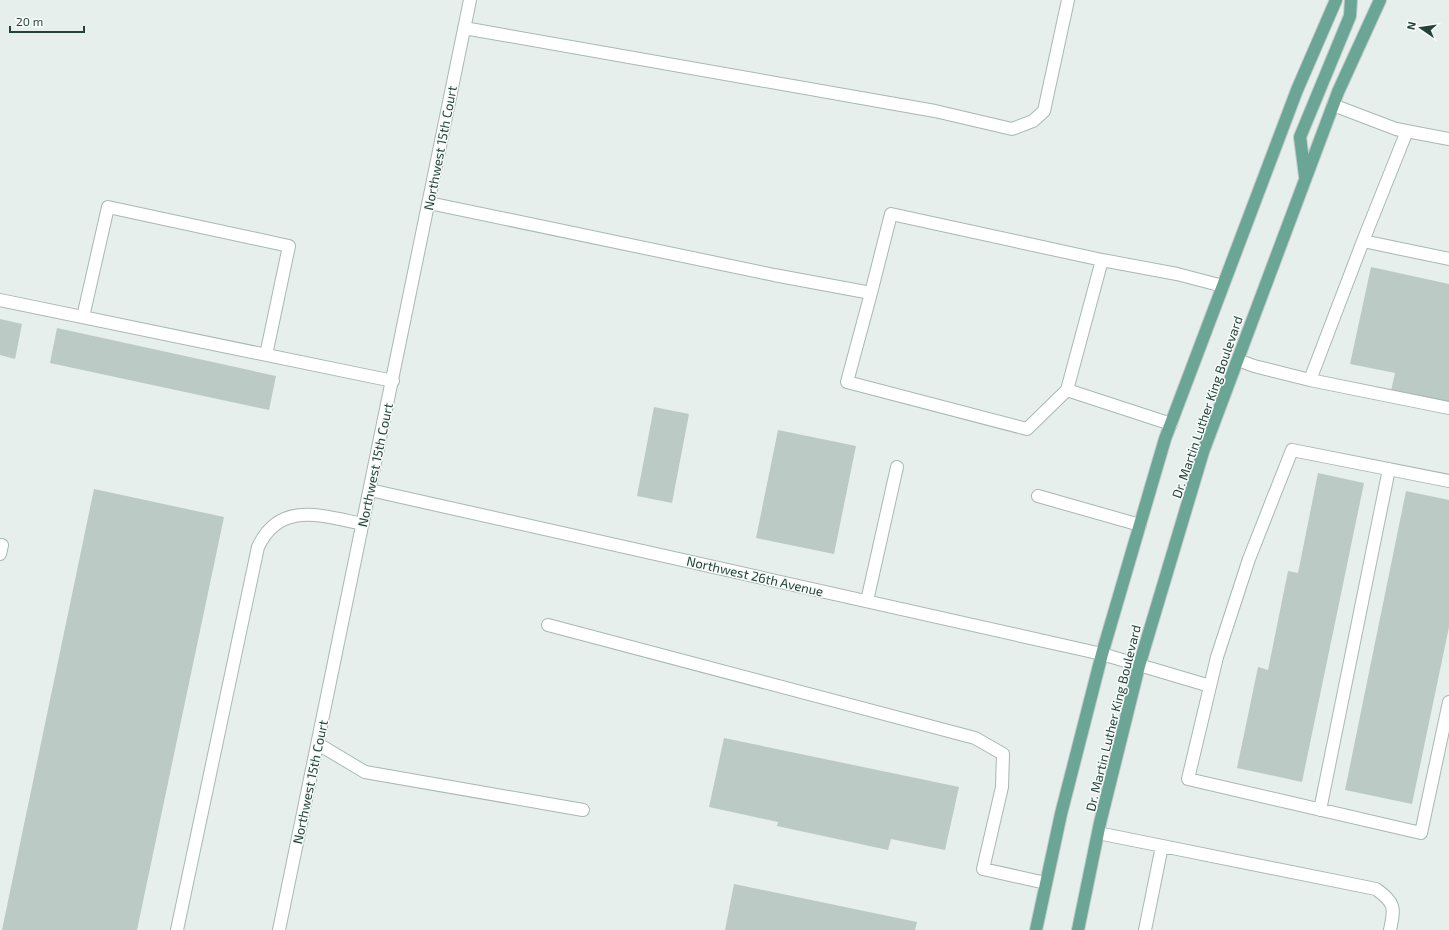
<svg xmlns="http://www.w3.org/2000/svg" width="1449" height="930" viewBox="0 0 1449 930" font-family="'Exo 2',sans-serif">
	<style>
		.building { fill: #bbcac4 }
		.lines { fill: none; stroke-linecap: round; stroke-linejoin: round }
		.minor-casing { stroke: #a8b8b2; stroke-width: 14 }
		.major-casing { stroke: #c2cac8; stroke-width: 14 }
		.minor { stroke: #fff; stroke-width: 12 }
		.major { stroke: #6aa596; stroke-width: 12 }
		.labels { text-anchor: middle; dominant-baseline: central; stroke-width: 3; stroke-linejoin: round; paint-order: stroke }
		.street-label { font-size: 13px; fill: #24423a; stroke: #f7fbf9 }
	</style>
	<rect width="100%" height="100%" fill="#e6efeb"/>
	<path class="building" d="M1371 267 1449 284V404L1391 391 1395 373 1350 364Z
		M0 319 22 324 15 359 0 355Z
		M57 328 276 376 269 410 50 363Z
		M654 407 689 414 672 503 637 496Z
		M778 430 856 446 834 554 756 538Z
		M1318 473 1364 483 1302 782 1237 768 1258 667 1268 670 1288 571 1298 573Z
		M94 489 224 517 137 930H2Z
		M1406 491 1449 500V627L1412 804 1345 790Z
		M724 738 959 787 945 850 891 839 888 850 777 826 778 822 709 807Z
		M734 884 917 922 915 930H725Z"/>
	<g class="lines">
		<g class="minor-casing">
			<path id="minor" d="M464 28 935 111 1012 129 1033 121 1044 111 1068 0
				M1333 105 1396 129 1449 139
				M1407 131 1363 241 1449 259
				M429 203 774 275 871 293 891 214 1102 260 1177 274 1223 286
				M1102 260 1067 390 1171 424
				M871 293 847 382 1027 429 1067 390
				M0 300 393 381
				M83 317 108 207 289 246 266 355
				M1238 360 1254 366 1310 380 1363 241
				M1310 380 1449 408
				M1449 481 1292 450 1249 559 1217 657 1188 779 1421 833 1449 702
				M370 490 1102 654 1210 686
				M1038 496 1140 525
				M0 554 2 545
				M867 601 897 467
				M548 625 975 738 1003 754 1002 787 983 869 1046 883
				M318 744 365 772 583 810
				M1320 810 1389 469
				M1098 833 1376 889C1395 903 1395 907 1390 930
				M177 930 258 547C280 500 322 516 363 524
				M279 930 470 0
				M1145 930 1162 846"/>
		</g>
		<g class="major-casing">
			<path id="major" d="M1305 176 1300 137 1350 16 1351 0
				M1036 930 1061 814 1102 654 1165 439 1297 90 1336 0
				M1078 930 1100 823 1139 666 1203 452 1338 92 1380 0"/>
		</g>
		<use href="#minor" class="minor"/>
		<use href="#major" class="major"/>
	</g>
	<g class="labels">
		<g class="street-label">
			<text transform="translate(440 148) rotate(-79)">Northwest 15th Court</text>
			<text transform="translate(1207 407) rotate(-71)">Dr. Martin Luther King Boulevard</text>
			<text transform="translate(375 465) rotate(-78)">Northwest 15th Court</text>
			<text transform="translate(755 576) rotate(13)">Northwest 26th Avenue</text>
			<text transform="translate(1113 718) rotate(-76)">Dr. Martin Luther King Boulevard</text>
			<text transform="translate(310 782) rotate(-78)">Northwest 15th Court</text>
		</g>
	</g>
	<g transform="translate(1421 28) rotate(283)" stroke="#f7fbf9" stroke-width="3" paint-order="stroke">
	<path d="M0-3L7 15L0 10L-7 15Z" fill="#24423a"/>
	<text y="-6" font-size="11" font-weight="bold" text-anchor="middle" fill="#24423a">N</text>
	</g>
	<path d="M10 26v6h74v-6" fill="none" stroke="#24423a" stroke-width="2"/>
	<text x="16" y="26" font-size="12" fill="#24423a" stroke="#f7fbf9" stroke-width="3" paint-order="stroke">20 m</text>
</svg>
